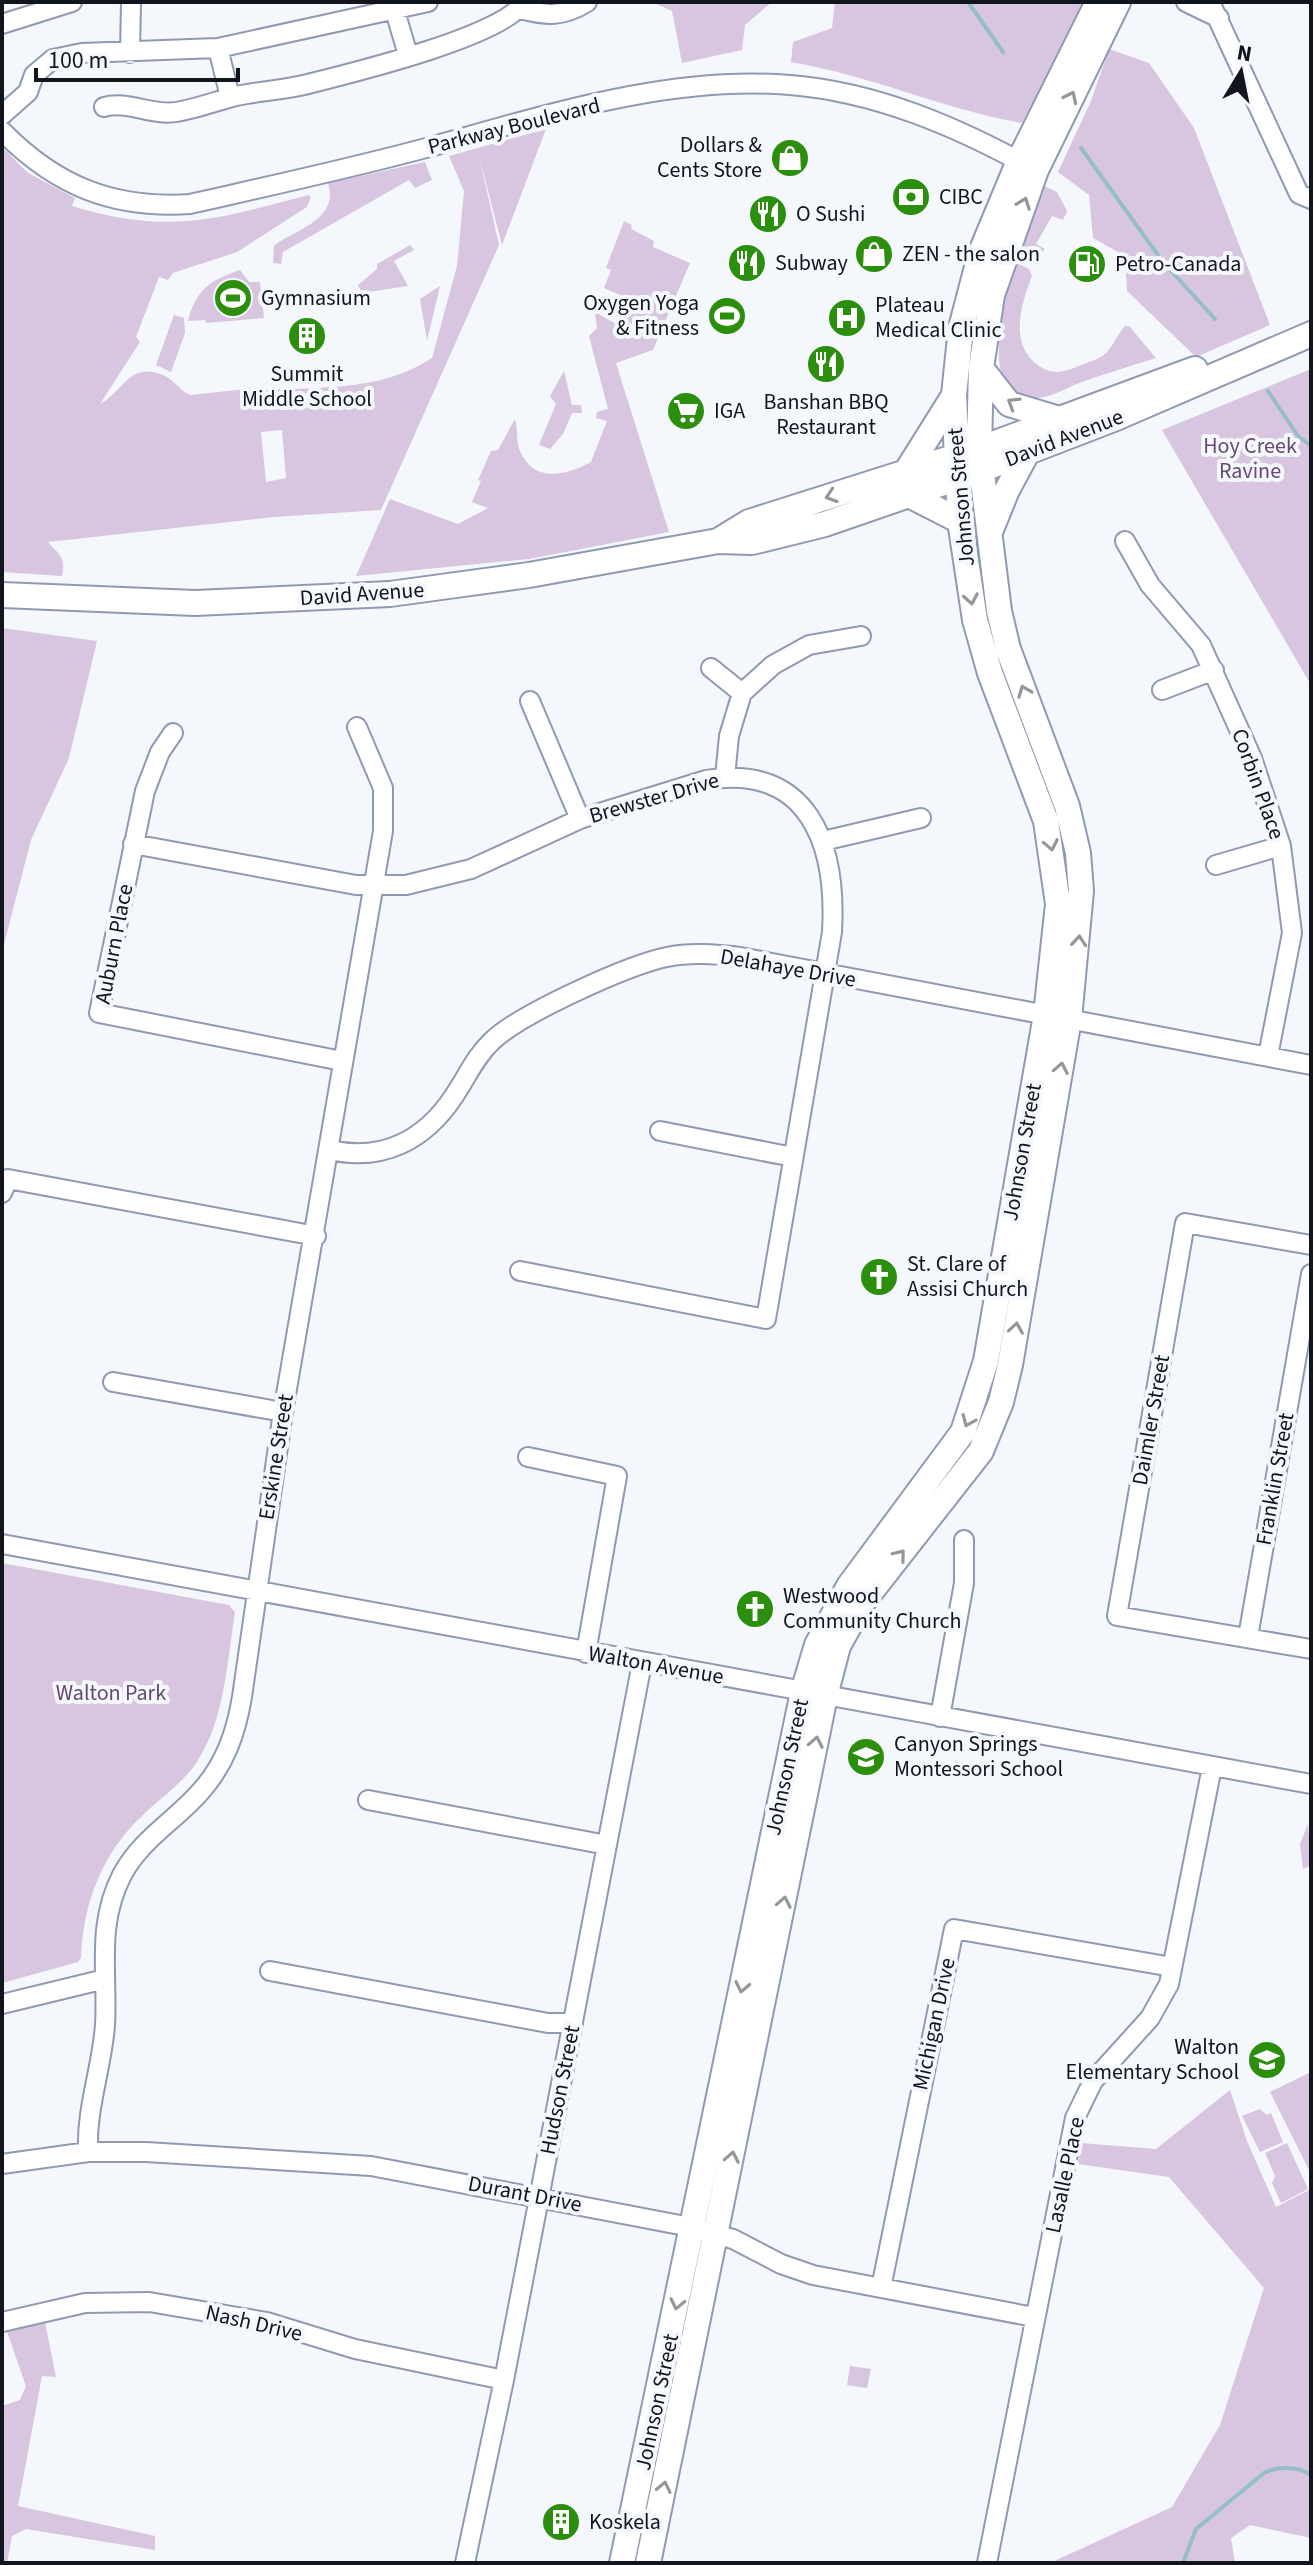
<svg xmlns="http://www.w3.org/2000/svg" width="1313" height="2565" viewBox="0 0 1313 2565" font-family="'Source Sans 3',sans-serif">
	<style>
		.green { fill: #d8c5df; fill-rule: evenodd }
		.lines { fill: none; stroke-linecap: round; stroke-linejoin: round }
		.stream { stroke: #96bec9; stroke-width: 4 }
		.minor-casing { stroke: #8f9ab2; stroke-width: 22 }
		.major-casing { stroke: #8f9ab2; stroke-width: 28 }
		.minor { stroke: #fff; stroke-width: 18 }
		.major { stroke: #fff; stroke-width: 24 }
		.oneway { stroke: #94969a }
		.labels { text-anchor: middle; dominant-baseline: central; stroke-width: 8; stroke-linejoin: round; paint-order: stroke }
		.street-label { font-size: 22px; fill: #11151e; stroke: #f4f7fc }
		.poi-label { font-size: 22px; fill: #11151e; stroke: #f4f7fc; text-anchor: start }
		.park-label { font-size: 22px; fill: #684973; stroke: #f4f7fc }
	</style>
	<rect width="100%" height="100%" fill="#f4f7fc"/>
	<path class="green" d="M652 2H772L745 25 742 50 682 63 672 11Z
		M835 2H1086L1022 123C942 109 873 76 791 62L793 42 832 28Z
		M1109 49 1149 63 1194 128 1270 325 1196 357 1127 291 1125 256 1093 238 1089 195 1058 172 1091 101Z
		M546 129 502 245 479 156 499 245 381 510 274 517 48 542C59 555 66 556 62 576L2 572V147L28 173 75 198 72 206C168 235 215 220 308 195L311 197 307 207 237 252 173 273 168 280 159 277 136 337 140 342 100 404C124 392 129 360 165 376 176 381 180 392 191 395L255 388 256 391C317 386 379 393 432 358L457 266 464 191 449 156ZM282 430 286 478 266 482 261 432Z
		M425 162 432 180 415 188 409 180 283 252 281 264 273 263 274 246 279 242C301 228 339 217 328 183Z
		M1044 186 1057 192 1067 211 1063 220 1052 216 1036 244 1045 249 1041 253 1021 246Z
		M624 221 632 225 631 229 654 241 653 247 690 263 653 350 616 363 669 532 529 559 356 576 390 499 458 524 488 508 472 502 481 481 478 480 491 451 498 450 515 419C518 429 516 443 520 451 534 484 567 475 591 462L607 421 596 418 597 412 608 409 589 336 597 328 595 312 618 325 629 299 604 288 611 270 606 268Z
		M410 245 414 250 394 261 408 286 362 293 358 285 377 269V264Z
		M1016 263 1029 269 1032 276C1021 305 1008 345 1039 366 1051 374 1061 373 1074 368 1084 363 1100 360 1107 352 1114 344 1118 334 1125 326H1129L1156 358C1130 366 1104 374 1079 383 1066 388 1052 397 1038 398 974 406 1005 295 1016 263Z
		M240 270 249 282H260L264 318 206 323 205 320 188 321C196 289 211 280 240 270Z
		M440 286 427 341 420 299Z
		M174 315 184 318 185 333 171 372 156 365Z
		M1311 369V685L1162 430Z
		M564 371 572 405H581L582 413H572L563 434 550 449 539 445 556 404 550 396Z
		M2 628 97 641 69 758 31 840 2 952Z
		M2 1563 229 1605 235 1612C227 1661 225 1718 198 1760 184 1783 161 1797 142 1816 102 1853 83 1904 81 1958L78 1962 2 1983Z
		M1308 1824 1311 1865 1303 1869 1300 1844Z
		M1311 2072V2174L1270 2092Z
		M1230 2090 1247 2141 1276 2207 1311 2189V2538L1250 2525 1231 2538 1235 2563H1050L1172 2507 1220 2425 1264 2288 1169 2177 1078 2164 1081 2143 1156 2149Z
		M1260 2109 1267 2115 1271 2113 1283 2142 1260 2152 1242 2116Z
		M1287 2143 1308 2189 1281 2203 1272 2183 1275 2176 1265 2153Z
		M44 2317 56 2377 42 2376 18 2506 155 2536V2550L26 2529 12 2536 7 2563H2V2406L20 2400 26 2386 6 2329Z
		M850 2366 871 2369 867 2388 847 2385Z"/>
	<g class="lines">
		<path class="stream" d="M968 2 1003 52
			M1081 148 1163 262 1215 319
			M1268 391 1298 436 1311 446
			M1183 2563 1196 2529 1264 2473C1278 2466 1297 2466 1311 2475"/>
		<g class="minor-casing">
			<path id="minor" d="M1186 2 1219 18
				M1210 2 1299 194 1311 199
				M520 9C547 16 563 17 587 2
				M395 11 408 55
				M2 24 72 2
				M218 48 230 97
				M130 53 131 2
				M104 107C127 100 152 116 176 112 196 109 216 101 236 96 259 91 285 90 308 84 348 74 508 35 523 2
				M2 115 28 92 34 75 53 59 82 53 218 48 428 2
				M2 131C56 186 113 209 190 204 269 186 348 169 426 148 543 116 668 75 790 85 876 92 955 126 1030 167
				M1125 541 1150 585 1201 645 1252 758 1281 846 1292 933 1268 1056
				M711 668 742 693
				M1162 690 1214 670
				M530 701 580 819
				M173 733 160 752 145 791 99 1013 342 1061
				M725 777 729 736 742 693 773 665 809 645 861 636
				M823 841 921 818
				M133 844 356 885H406L471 869 580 819 706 780C809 763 837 845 832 932L766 1319 520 1271
				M1216 865 1281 846
				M660 1131 793 1157
				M330 1150C383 1162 425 1140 454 1096 467 1077 475 1057 492 1041 520 1014 628 965 667 957 691 952 715 954 740 957L1311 1065
				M2 1193 8 1179 316 1236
				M1311 1245 1185 1223 1117 1616 1311 1649
				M113 1382 283 1412
				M528 1457 617 1476 586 1653
				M2 1544 1311 1784
				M1248 1637 1311 1274
				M940 1717 964 1583V1540
				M368 1800 607 1845
				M270 1971 548 2023H573
				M2 2004 105 1979
				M88 2152C86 2108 102 2068 105 2025 108 1972 96 1925 122 1875 141 1839 175 1821 201 1791 225 1764 236 1733 242 1697L283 1412 383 831V788L357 727
				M2 2164 88 2152H146L371 2166 680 2225 733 2239 781 2264 813 2275 1034 2317
				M881 2288 954 1929 1172 1967
				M2 2322 85 2303 149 2302 267 2322 355 2349 504 2380
				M465 2563 504 2380 642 1663
				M987 2563 1075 2118 1093 2081 1150 2018 1169 1984 1212 1767"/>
		</g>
		<g class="major-casing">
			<path id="major" d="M981 368 1009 404 1059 419
				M906 472 953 397
				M911 496 960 521
				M990 532 1007 490 1028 451
				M718 541 749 522 979 449 1195 369
				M2 595 195 603 390 594 529 575 718 541 752 542 825 524 981 470 1116 418 1311 334
				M622 2563 803 1692 817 1645 849 1586 963 1432 986 1361 1046 1015 1058 904 1046 821 990 673 975 620 960 521 954 395 961 328 981 252 1019 161 1098 2
				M648 2563 825 1696 838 1646 862 1603 981 1451 1001 1402 1010 1365 1069 1019 1081 891 1078 853 1067 806 1008 649 999 611 979 449 981 368 992 295 1036 170 1118 2"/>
		</g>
		<use href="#minor" class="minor"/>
		<use href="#major" class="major"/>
	</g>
	<defs><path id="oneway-chevron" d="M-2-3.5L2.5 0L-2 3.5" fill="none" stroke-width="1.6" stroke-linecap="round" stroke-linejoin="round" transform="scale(2)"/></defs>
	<g class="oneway">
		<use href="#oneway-chevron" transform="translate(1071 97) rotate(-64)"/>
		<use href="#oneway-chevron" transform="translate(1024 203) rotate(-70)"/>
		<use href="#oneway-chevron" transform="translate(1013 403) rotate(-148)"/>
		<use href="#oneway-chevron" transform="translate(831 496) rotate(162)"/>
		<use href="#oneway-chevron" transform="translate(971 599) rotate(80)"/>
		<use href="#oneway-chevron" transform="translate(1024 691) rotate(-111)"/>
		<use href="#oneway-chevron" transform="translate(1051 845) rotate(79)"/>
		<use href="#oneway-chevron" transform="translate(1079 941) rotate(-85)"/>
		<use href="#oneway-chevron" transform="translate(1061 1068) rotate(-79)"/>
		<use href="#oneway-chevron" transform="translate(1016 1328) rotate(-81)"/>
		<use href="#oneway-chevron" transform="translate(968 1421) rotate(113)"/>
		<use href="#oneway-chevron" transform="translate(900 1555) rotate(-51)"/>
		<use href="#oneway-chevron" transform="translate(816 1742) rotate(-79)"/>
		<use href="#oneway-chevron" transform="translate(784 1902) rotate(-79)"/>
		<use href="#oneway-chevron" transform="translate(742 1987) rotate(102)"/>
		<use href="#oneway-chevron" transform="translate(732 2157) rotate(-79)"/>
		<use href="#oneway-chevron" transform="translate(677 2304) rotate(102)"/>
		<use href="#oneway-chevron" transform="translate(664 2487) rotate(-78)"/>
	</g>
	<defs>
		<g id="shop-disc" transform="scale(2)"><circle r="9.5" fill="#2b8f0d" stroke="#f4f7fc"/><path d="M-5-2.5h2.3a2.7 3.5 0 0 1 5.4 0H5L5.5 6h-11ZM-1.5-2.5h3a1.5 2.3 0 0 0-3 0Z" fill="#fff"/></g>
		<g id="bank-disc" transform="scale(2)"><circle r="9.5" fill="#2b8f0d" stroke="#f4f7fc"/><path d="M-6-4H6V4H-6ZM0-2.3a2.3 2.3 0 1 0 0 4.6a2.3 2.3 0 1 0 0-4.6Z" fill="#fff"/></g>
		<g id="restaurant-disc" transform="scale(2)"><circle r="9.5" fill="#2b8f0d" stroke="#f4f7fc"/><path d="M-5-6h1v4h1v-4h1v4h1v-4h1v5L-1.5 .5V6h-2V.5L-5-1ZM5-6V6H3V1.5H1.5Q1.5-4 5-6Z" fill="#fff"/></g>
		<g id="fuel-disc" transform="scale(2)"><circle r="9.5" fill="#2b8f0d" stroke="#f4f7fc"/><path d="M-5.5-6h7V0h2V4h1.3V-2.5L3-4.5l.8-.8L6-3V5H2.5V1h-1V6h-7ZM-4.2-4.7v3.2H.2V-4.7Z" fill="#fff"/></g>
		<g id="stadium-disc" transform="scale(2)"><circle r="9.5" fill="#2b8f0d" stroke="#f4f7fc"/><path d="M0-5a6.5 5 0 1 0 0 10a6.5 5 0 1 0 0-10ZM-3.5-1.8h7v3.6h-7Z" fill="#fff"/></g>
		<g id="hospital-disc" transform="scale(2)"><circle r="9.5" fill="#2b8f0d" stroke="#f4f7fc"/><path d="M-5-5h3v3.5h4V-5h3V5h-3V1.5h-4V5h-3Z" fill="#fff"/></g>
		<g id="building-disc" transform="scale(2)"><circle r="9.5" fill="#2b8f0d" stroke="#f4f7fc"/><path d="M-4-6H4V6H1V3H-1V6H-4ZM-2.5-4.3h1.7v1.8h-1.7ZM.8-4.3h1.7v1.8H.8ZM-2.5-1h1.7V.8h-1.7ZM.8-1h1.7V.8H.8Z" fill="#fff"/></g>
		<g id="supermarket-disc" transform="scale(2)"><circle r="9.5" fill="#2b8f0d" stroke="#f4f7fc"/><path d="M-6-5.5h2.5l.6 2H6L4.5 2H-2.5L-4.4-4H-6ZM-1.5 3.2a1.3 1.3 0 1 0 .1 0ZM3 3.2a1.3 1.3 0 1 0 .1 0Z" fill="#fff"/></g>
		<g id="church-disc" transform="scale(2)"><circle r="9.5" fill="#2b8f0d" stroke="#f4f7fc"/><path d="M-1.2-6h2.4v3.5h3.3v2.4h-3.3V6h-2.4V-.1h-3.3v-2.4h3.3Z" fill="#fff"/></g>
		<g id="school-disc" transform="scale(2)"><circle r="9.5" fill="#2b8f0d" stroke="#f4f7fc"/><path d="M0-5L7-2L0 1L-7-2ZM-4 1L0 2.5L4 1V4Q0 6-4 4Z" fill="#fff"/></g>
	</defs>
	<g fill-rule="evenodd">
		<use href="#shop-disc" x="790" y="158"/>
		<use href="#bank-disc" x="911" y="197"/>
		<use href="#restaurant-disc" x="768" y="214"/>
		<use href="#shop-disc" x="874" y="254"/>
		<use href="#restaurant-disc" x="747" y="263"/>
		<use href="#fuel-disc" x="1087" y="264"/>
		<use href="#stadium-disc" x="233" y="298"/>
		<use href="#stadium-disc" x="727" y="316"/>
		<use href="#hospital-disc" x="847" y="318"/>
		<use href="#building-disc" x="307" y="336"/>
		<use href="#restaurant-disc" x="826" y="364"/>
		<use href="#supermarket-disc" x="686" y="411"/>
		<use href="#church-disc" x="879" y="1277"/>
		<use href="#church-disc" x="755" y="1609"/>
		<use href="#school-disc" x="866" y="1757"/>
		<use href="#school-disc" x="1267" y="2060"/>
		<use href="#building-disc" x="561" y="2522"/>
	</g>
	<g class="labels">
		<g class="street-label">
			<text transform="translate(514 126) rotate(-14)">Parkway Boulevard</text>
			<text transform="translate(1064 438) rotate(-21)">David Avenue</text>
			<text transform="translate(961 497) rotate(-95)">Johnson Street</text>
			<text transform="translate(362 594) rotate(-4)">David Avenue</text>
			<text transform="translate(1258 784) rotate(70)">Corbin Place</text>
			<text transform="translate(654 798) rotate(-16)">Brewster Drive</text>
			<text transform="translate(114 944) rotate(-79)">Auburn Place</text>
			<text transform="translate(788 968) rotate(10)">Delahaye Drive</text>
			<text transform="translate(1022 1152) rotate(-80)">Johnson Street</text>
			<text transform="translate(1151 1420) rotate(-80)">Daimler Street</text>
			<text transform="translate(276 1457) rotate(-81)">Erskine Street</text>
			<text transform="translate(1275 1479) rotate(-80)">Franklin Street</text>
			<text transform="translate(656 1665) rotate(10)">Walton Avenue</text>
			<text transform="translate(787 1767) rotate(-78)">Johnson Street</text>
			<text transform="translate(934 2024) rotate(-78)">Michigan Drive</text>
			<text transform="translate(560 2090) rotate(-79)">Hudson Street</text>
			<text transform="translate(1065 2175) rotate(-78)">Lasalle Place</text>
			<text transform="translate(525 2194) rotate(11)">Durant Drive</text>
			<text transform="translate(254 2323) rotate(13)">Nash Drive</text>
			<text transform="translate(657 2402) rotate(-78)">Johnson Street</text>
		</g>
		<g class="poi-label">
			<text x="762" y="145" text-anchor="end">Dollars &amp;<tspan x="762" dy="25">Cents Store</tspan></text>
			<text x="939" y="197">CIBC</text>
			<text x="796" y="214">O Sushi</text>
			<text x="902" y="254">ZEN - the salon</text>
			<text x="775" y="263">Subway</text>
			<text x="1115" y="264">Petro-Canada</text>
			<text x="261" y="298">Gymnasium</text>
			<text x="699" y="303" text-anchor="end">Oxygen Yoga<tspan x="699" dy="25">&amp; Fitness</tspan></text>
			<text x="875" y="305">Plateau<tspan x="875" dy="25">Medical Clinic</tspan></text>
			<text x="307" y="374" text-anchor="middle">Summit<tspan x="307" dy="25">Middle School</tspan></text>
			<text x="826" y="402" text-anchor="middle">Banshan BBQ<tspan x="826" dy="25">Restaurant</tspan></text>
			<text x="714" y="411">IGA</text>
			<text x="907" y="1264">St. Clare of<tspan x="907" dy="25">Assisi Church</tspan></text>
			<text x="783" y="1596">Westwood<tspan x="783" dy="25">Community Church</tspan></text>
			<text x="894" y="1744">Canyon Springs<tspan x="894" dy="25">Montessori School</tspan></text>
			<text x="1239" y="2047" text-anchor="end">Walton<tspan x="1239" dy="25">Elementary School</tspan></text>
			<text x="589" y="2522">Koskela</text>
		</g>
		<g class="park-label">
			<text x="1250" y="446">Hoy Creek<tspan x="1250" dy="25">Ravine</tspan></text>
			<text x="111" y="1693">Walton Park</text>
		</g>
	</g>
	<rect width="1313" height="2565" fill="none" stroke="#11151e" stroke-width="8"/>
	<g transform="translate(1241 72) rotate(10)" stroke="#f4f7fc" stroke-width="6" paint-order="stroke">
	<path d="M0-6L14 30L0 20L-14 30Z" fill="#11151e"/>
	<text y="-12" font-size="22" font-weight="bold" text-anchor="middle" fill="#11151e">N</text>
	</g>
	<path d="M36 68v12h202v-12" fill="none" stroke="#11151e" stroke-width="4"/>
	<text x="48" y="68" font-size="24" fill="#11151e" stroke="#f4f7fc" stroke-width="6" paint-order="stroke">100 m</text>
</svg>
